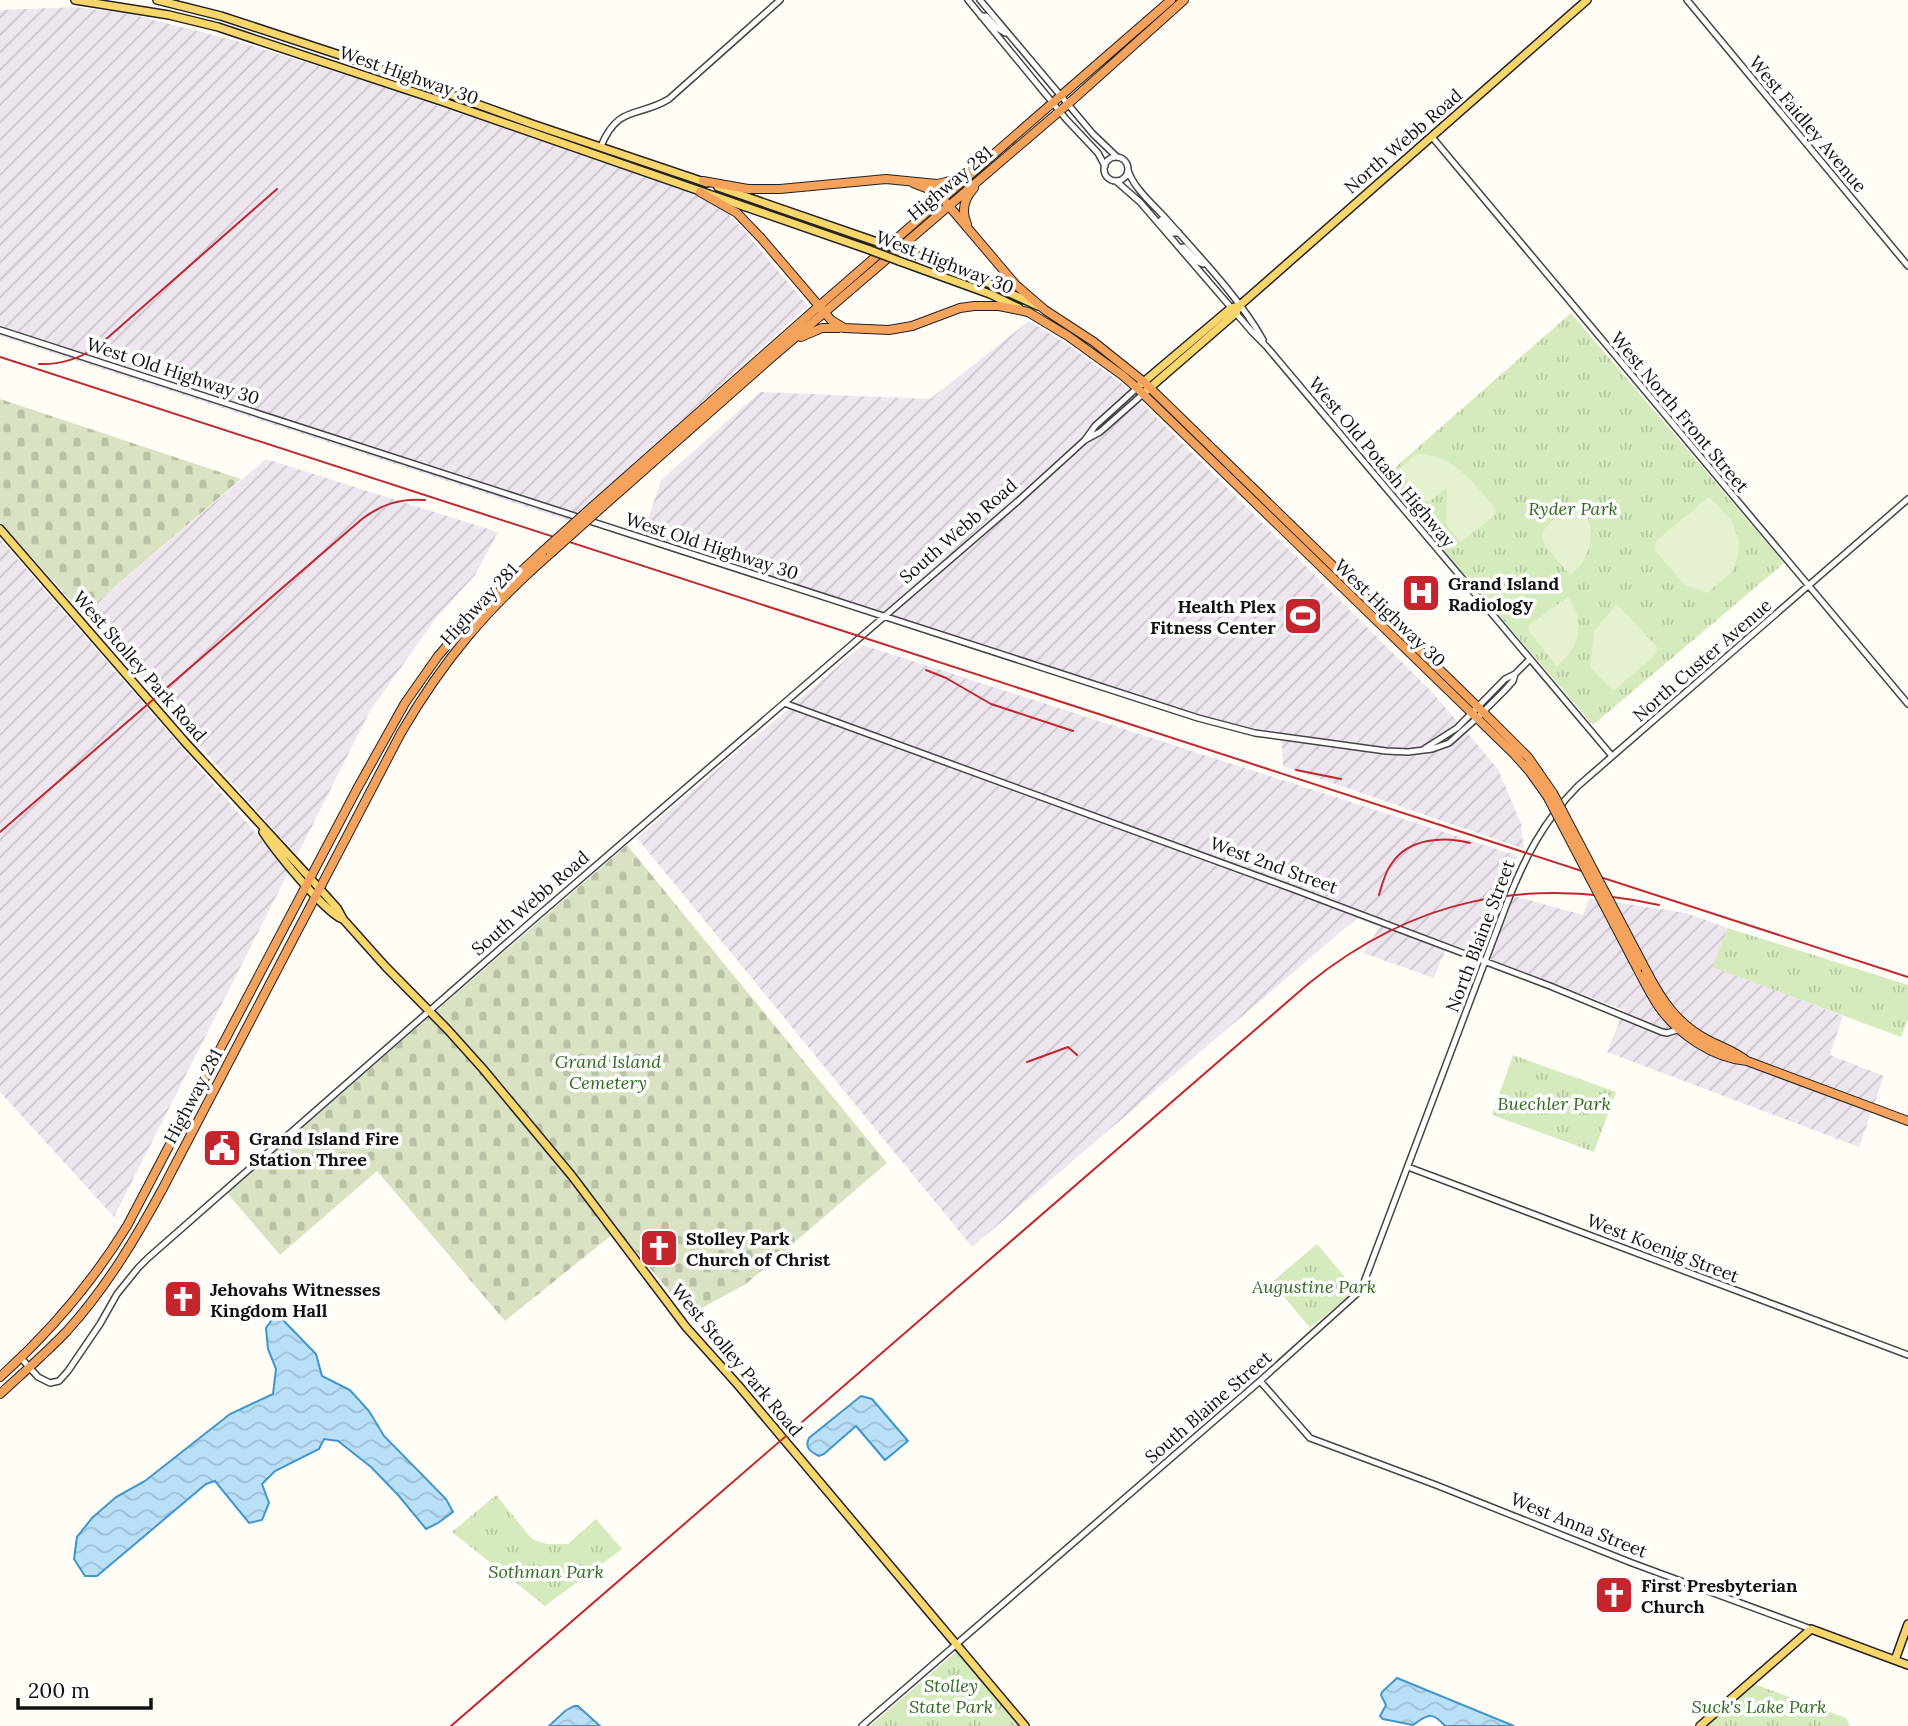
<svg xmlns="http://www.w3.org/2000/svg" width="1908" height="1726" viewBox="0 0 1908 1726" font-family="Lora,serif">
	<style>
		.industrial { fill: url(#industrial-furrows) }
		.cemetery { fill: url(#cemetery-stones) }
		.park { fill: url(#park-tufts) }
		.pitch { fill: #e6f2cf }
		.water { fill: url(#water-waves); stroke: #3f96cf; stroke-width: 2 }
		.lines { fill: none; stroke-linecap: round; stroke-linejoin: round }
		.minor-casing { stroke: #444; stroke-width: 8 }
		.major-casing { stroke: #222; stroke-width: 10 }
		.highway-casing { stroke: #222; stroke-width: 10 }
		.minor { stroke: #fff; stroke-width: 5 }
		.major { stroke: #f9d66b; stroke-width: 7 }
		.highway { stroke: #f5a25d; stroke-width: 8 }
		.rail { stroke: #c4262e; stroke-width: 2 }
		.major-bridge-casing { stroke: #222; stroke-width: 10; stroke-linecap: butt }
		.highway-bridge-casing { stroke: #222; stroke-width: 10; stroke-linecap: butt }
		.major-bridge { stroke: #f9d66b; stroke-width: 7 }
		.highway-bridge { stroke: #f5a25d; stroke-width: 8 }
		.labels { text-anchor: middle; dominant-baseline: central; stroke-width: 7; stroke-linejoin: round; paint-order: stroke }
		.street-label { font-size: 18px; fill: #111; stroke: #fff }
		.park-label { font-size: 18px; font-style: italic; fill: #2f6b1f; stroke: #fff }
		.poi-label { font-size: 18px; font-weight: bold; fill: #111; stroke: #fff; text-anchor: start }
	</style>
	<defs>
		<pattern id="industrial-furrows" width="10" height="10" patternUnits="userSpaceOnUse" patternTransform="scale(1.75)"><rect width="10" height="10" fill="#eee6ef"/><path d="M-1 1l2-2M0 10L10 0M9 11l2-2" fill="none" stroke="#cbc4cc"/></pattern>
		<pattern id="cemetery-stones" width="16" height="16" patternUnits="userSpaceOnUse" patternTransform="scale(1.75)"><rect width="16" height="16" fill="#d9e3c4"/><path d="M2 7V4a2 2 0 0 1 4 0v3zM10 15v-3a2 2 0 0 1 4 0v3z" fill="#b9c2a7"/></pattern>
		<pattern id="park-tufts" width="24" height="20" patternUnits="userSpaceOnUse" patternTransform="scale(1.75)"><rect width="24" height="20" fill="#d5ebbd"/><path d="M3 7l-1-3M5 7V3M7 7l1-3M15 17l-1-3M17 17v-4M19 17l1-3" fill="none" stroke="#b6c8a1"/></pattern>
		<pattern id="water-waves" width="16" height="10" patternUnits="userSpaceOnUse" patternTransform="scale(1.75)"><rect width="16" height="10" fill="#b9e0f7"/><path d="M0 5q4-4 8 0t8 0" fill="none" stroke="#9ebfd3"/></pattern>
	</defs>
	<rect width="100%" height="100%" fill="#fffdf5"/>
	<path class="industrial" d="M76 7 130 14 233 40 356 78 691 192 724 210 741 227 808 306 570 521 0 336V10Z
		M1029 321 1064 342 1124 385 1432 692 1498 769 1521 824 1524 849 1283 766 1281 732 1214 722 643 534 661 480 760 392 930 399Z
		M266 459 498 532 475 575 436 618 370 711 297 856 83 614Z
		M0 539 289 871 114 1217 0 1092Z
		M863 645 1518 856 1503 893 1583 915 1589 898 1686 913 1728 928 1713 967 1843 1016 1830 1055 1884 1076 1859 1147 1607 1052 1624 1010 1448 943 1434 978 1363 953 1380 927 1357 918 972 1247 637 838Z"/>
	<path class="cemetery" d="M0 399 241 479 83 614 0 522Z
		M627 845 887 1163 746 1284 689 1315 618 1230 505 1321 377 1171 280 1255 227 1193Z"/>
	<path class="park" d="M1571 313 1784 563 1593 725 1382 479Z
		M1728 928 1908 985V1019L1901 1037 1712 967Z
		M1513 1055 1616 1092 1594 1152 1492 1115Z
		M1317 1244 1356 1290 1310 1328 1272 1282Z
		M496 1495 532 1539 547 1544H568L596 1519 622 1549 545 1606 452 1532Z
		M956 1651 1018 1726H870L956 1652Z
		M1754 1684 1846 1718 1850 1726H1706Z"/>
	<path class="pitch" d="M1416 454C1453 454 1473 482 1495 508L1496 514 1461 542 1446 524 1447 487 1430 501H1424L1398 470Z
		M1709 497 1731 520 1739 540 1738 555 1731 573 1707 593 1685 585 1655 550 1656 541Z
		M1576 502C1599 523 1594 557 1570 575 1533 532 1531 538 1576 502Z
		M1568 597C1586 622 1580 647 1557 666L1528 630 1529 625Z
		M1617 604 1657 647 1656 654 1613 691 1590 667 1594 631Z"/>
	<path class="water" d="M273 1318 282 1319 316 1354 322 1376 350 1390 369 1411 384 1436 446 1499 453 1512 438 1523 426 1529 399 1496 371 1467 338 1441 324 1439 319 1449 275 1471 262 1484 269 1503 262 1520 249 1523 215 1481 206 1484 97 1576H85L74 1559 77 1537 92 1518 116 1497 145 1481 230 1414 273 1394 276 1369 268 1349 266 1328Z
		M861 1396 872 1399 908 1441 885 1460 856 1426 824 1454 819 1456C811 1452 804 1448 809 1438Z
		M1397 1678 1514 1726H1445C1432 1711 1428 1714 1413 1725L1383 1719 1380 1716 1386 1705 1381 1695 1382 1692Z
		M574 1706H578L600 1726H549L565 1711Z"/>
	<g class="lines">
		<g class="minor-casing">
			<path id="minor" d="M968 0 1066 119 1098 153 1105 166
				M980 0 1093 134 1117 157
				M1687 0 1908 266
				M981 16H986L997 28 1005 33
				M1432 137 1908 704
				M601 146C619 104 638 118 669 99L780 0
				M1104 169a12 12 0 1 1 24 0a12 12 0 1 1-24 0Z
				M1128 170C1133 188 1155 206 1168 221 1199 256 1241 300 1263 340
				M1116 181 1140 202 1253 333 1266 346 1612 756
				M1161 220 1173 233H1179
				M1180 248 1184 247 1198 262 1203 264
				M0 330 1198 718 1255 733 1386 751 1408 752 1432 749 1449 743 1477 718 1504 691 1513 681 1515 674 1530 659
				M1085 440 1095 426 1137 388
				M784 703 1293 889 1550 986 1662 1032 1667 1033 1680 1029
				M1424 749 1457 728 1505 679 1515 674
				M1408 1167 1908 1355
				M21 1358 38 1377 50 1383 59 1381 68 1371 100 1324 117 1294 138 1268 148 1258 533 920 1018 501 1085 440 1100 432 1143 394
				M1260 1381 1310 1438 1436 1485 1632 1563 1811 1629
				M862 1726 1260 1381 1361 1290 1507 903C1524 859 1544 820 1578 786L1908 499"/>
		</g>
		<g class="major-casing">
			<path id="major" d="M75 0 169 15 218 27 444 102 870 250
				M157 0 221 16 352 59 532 124 707 183
				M718 187 880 243
				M910 253 975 277 1038 306
				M899 261 990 294 1019 308
				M1140 385 1231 308 1239 306 1587 0
				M1146 391 1236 313 1239 306
				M0 529 185 742 310 878 337 908 343 919 385 966 448 1030 483 1069 572 1176 686 1327 738 1385 1025 1726
				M263 832C276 852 323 910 342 919
				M1895 1660 1908 1624
				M1700 1726 1811 1629 1908 1665"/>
		</g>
		<g class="highway-casing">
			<path id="highway" d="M703 181 748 189H780L886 179 937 184 954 180 971 170
				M913 183 934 191 943 199 1016 285 1045 310 1094 342 1144 382 1478 707 1528 757 1553 793
				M700 192 737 213 761 238 831 320 844 328 889 330 912 326 960 308 974 306H999L1028 312 1068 336 1122 375 1137 388 1515 755 1530 772 1547 796
				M967 224C961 211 964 199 974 188
				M801 337 822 328H839
				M593 506 819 306 1171 0
				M600 509 770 359 1068 104 1184 0
				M1637 968C1644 981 1650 994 1659 1007 1678 1034 1713 1058 1747 1061
				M1646 970C1661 999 1677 1024 1708 1040 1721 1047 1735 1051 1747 1061L1908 1121
				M0 1377C50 1332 92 1283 127 1226L357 789 405 703 438 656 471 618 543 551
				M0 1394C23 1373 46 1353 67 1331 106 1288 136 1238 163 1188L401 733C444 659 487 609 551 553"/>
		</g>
		<use href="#minor" class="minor"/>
		<use href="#major" class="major"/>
		<use href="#highway" class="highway"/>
		<path class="rail" d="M0 357 1908 977
			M39 364C60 365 78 359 96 348L277 189
			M926 670 946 678 991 704 1073 731
			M1296 770 1341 779
			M0 832 362 519C382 504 401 498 425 500
			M1379 895C1382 884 1385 872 1392 863 1409 838 1444 836 1470 843
			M1027 1062 1068 1047 1077 1055
			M451 1726 1308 984C1414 898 1527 876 1659 905"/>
		<g class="major-bridge-casing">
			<path id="major-bridge" d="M880 243 910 253
				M870 250 899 261"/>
		</g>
		<g class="highway-bridge-casing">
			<path id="highway-bridge" d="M543 551 593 506
				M551 553 600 509
				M1553 793 1646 970
				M1547 796 1637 968"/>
		</g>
		<use href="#major-bridge" class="major-bridge"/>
		<use href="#highway-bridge" class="highway-bridge"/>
	</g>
	<defs>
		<g id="hospital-square" transform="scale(2.0125)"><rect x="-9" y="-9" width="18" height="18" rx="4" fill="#c4262e" stroke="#fff"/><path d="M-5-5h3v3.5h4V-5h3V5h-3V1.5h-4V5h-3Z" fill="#fff"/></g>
		<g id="stadium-square" transform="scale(2.0125)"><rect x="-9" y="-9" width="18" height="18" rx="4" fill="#c4262e" stroke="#fff"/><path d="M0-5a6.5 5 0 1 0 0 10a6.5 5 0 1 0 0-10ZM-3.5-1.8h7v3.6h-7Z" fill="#fff"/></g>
		<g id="civic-square" transform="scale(2.0125)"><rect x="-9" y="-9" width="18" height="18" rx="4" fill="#c4262e" stroke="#fff"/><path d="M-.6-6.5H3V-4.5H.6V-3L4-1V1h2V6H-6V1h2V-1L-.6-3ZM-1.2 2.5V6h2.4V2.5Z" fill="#fff"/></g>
		<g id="church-square" transform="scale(2.0125)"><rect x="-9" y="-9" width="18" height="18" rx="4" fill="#c4262e" stroke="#fff"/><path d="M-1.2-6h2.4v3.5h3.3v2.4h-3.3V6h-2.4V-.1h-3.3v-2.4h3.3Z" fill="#fff"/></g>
	</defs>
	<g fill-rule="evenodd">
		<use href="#hospital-square" x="1421" y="593"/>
		<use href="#stadium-square" x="1303" y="616"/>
		<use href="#civic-square" x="222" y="1148"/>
		<use href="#church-square" x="659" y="1248"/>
		<use href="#church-square" x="183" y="1299"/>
		<use href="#church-square" x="1614" y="1595"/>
	</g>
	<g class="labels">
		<g class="street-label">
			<text transform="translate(409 75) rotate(19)">West Highway 30</text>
			<text transform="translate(1808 124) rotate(50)">West Faidley Avenue</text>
			<text transform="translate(1403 141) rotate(-41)">North Webb Road</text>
			<text transform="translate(950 183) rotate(-40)">Highway 281</text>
			<text transform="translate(945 262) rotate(21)">West Highway 30</text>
			<text transform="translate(173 371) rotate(18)">West Old Highway 30</text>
			<text transform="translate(1680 412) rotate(50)">West North Front Street</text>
			<text transform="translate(1382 462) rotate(50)">West Old Potash Highway</text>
			<text transform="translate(958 531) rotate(-41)">South Webb Road</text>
			<text transform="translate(712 546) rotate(18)">West Old Highway 30</text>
			<text transform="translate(479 604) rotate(-47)">Highway 281</text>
			<text transform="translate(1390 613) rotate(44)">West Highway 30</text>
			<text transform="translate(1702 660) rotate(-41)">North Custer Avenue</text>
			<text transform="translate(140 666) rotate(49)">West Stolley Park Road</text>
			<text transform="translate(1274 865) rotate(20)">West 2nd Street</text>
			<text transform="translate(530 903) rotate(-41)">South Webb Road</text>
			<text transform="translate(1480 936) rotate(-69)">North Blaine Street</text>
			<text transform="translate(193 1096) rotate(-62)">Highway 281</text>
			<text transform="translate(1663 1248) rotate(21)">West Koenig Street</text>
			<text transform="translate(737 1360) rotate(50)">West Stolley Park Road</text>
			<text transform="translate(1208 1407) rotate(-41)">South Blaine Street</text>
			<text transform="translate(1579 1525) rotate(22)">West Anna Street</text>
		</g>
		<g class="park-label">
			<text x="1573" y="508">Ryder Park</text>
			<text x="608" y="1061">Grand Island<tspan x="608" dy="21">Cemetery</tspan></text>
			<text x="1554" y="1103">Buechler Park</text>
			<text x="1314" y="1286">Augustine Park</text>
			<text x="546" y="1571">Sothman Park</text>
			<text x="951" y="1685">Stolley<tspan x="951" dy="21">State Park</tspan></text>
			<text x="1759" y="1706">Suck's Lake Park</text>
		</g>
		<g class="poi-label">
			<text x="1448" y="583">Grand Island<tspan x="1448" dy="21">Radiology</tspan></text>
			<text x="1276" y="606" text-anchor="end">Health Plex<tspan x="1276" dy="21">Fitness Center</tspan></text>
			<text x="249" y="1138">Grand Island Fire<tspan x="249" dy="21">Station Three</tspan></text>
			<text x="686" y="1238">Stolley Park<tspan x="686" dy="21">Church of Christ</tspan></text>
			<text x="210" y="1289">Jehovahs Witnesses<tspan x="210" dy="21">Kingdom Hall</tspan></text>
			<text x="1641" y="1585">First Presbyterian<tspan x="1641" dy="21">Church</tspan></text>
		</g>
	</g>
	<path d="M18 1698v10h133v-10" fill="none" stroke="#111111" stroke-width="3.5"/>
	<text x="28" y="1698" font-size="21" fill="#111111" stroke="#ffffff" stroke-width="5" paint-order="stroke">200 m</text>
</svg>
